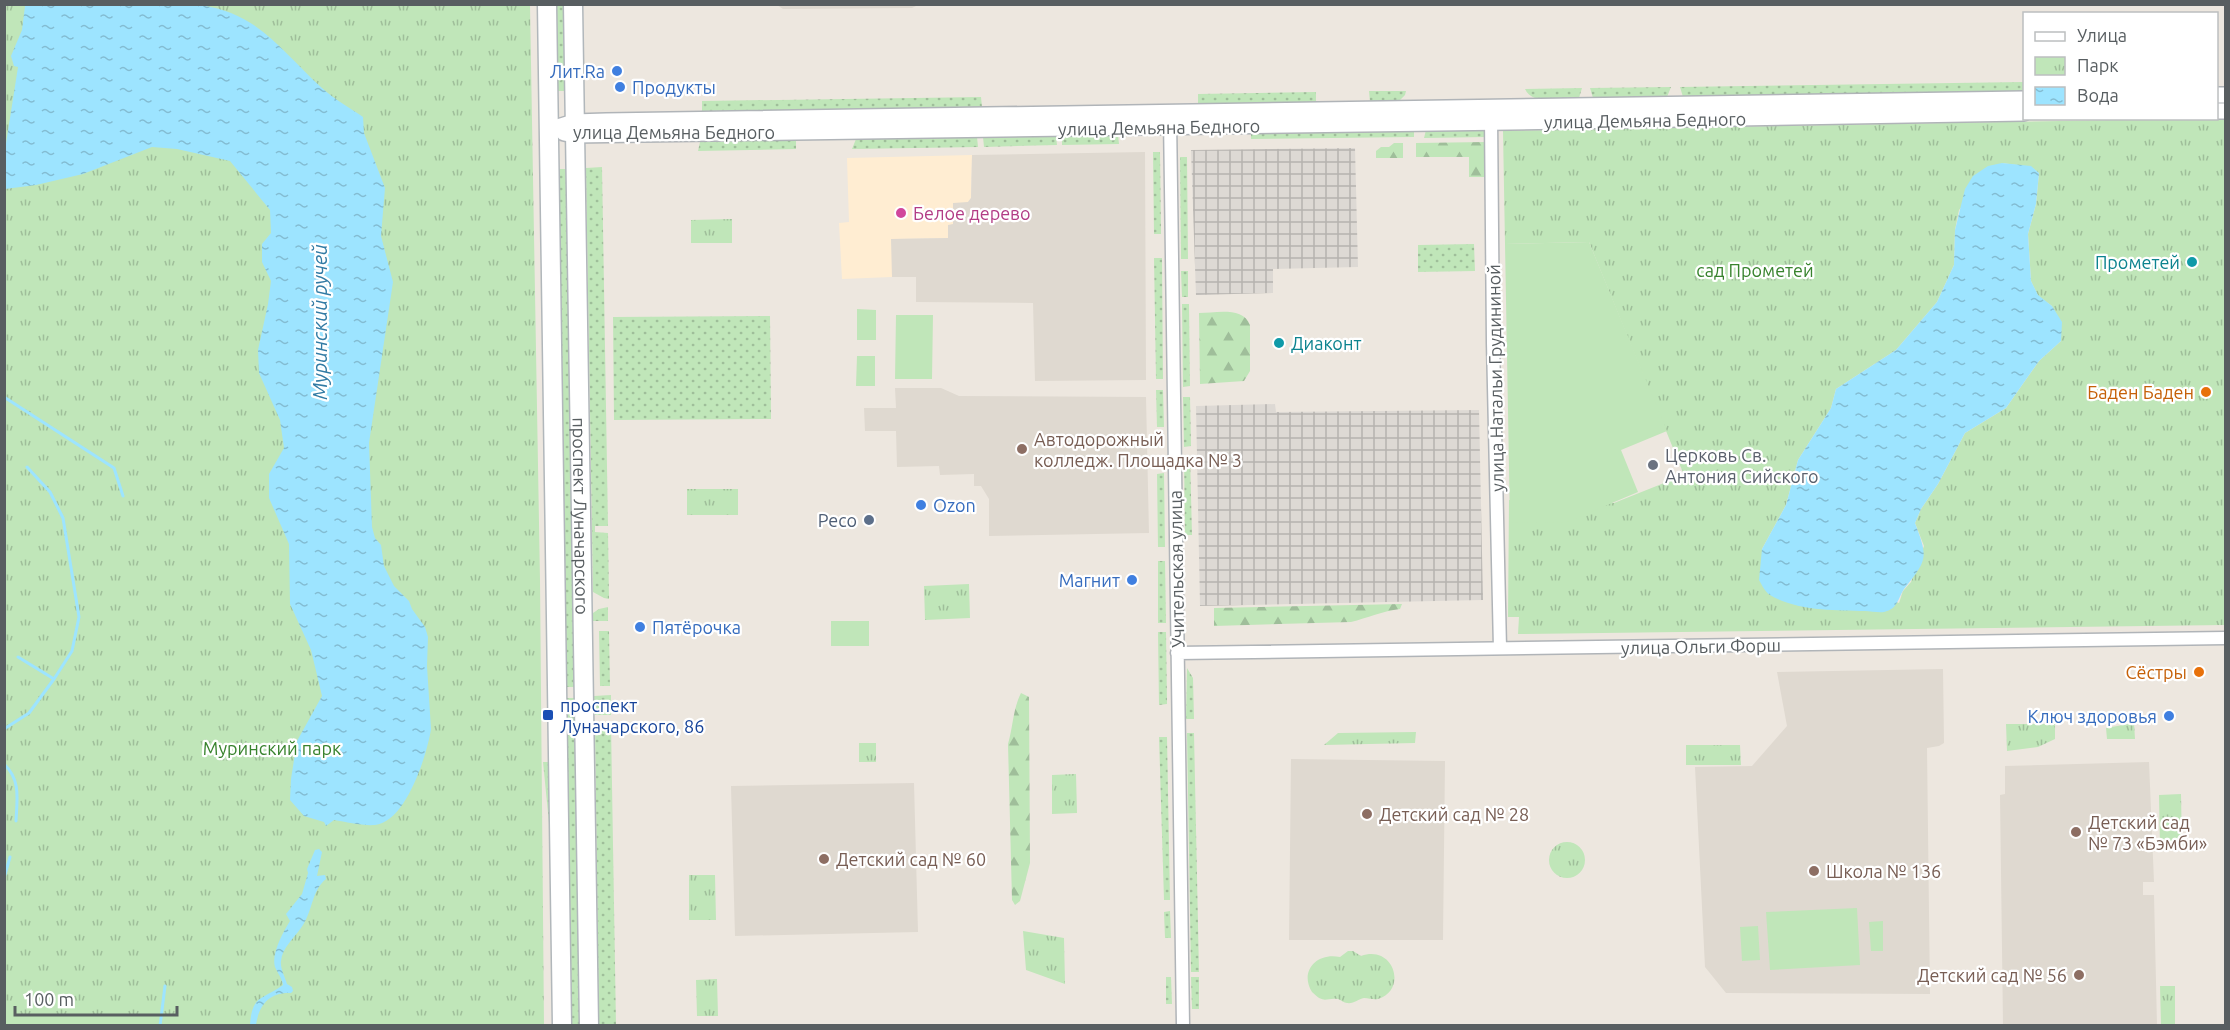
<svg xmlns="http://www.w3.org/2000/svg" width="2230" height="1030" viewBox="0 0 2230 1030" font-family="Ubuntu,sans-serif">
	<style>
		.commercial { fill: #ffedd2 }
		.industrial { fill: url(#industrial-grid) }
		.education { fill: #dfd9d0 }
		.grass { fill: url(#grass-dots) }
		.forest { fill: url(#forest-firs) }
		.park { fill: url(#park-tufts); fill-rule: evenodd }
		.pitch { fill: #c0e6b9 }
		.water { fill: url(#water-ripples) }
		.lines { fill: none; stroke-linecap: round; stroke-linejoin: round }
		.stream { stroke: #9de4ff; stroke-width: 3 }
		.minor-casing { stroke: #b0b4b8; stroke-width: 15 }
		.tertiary-casing { stroke: #b0b4b8; stroke-width: 18 }
		.secondary-casing { stroke: #b1b7bb; stroke-width: 21 }
		.minor { stroke: #fff; stroke-width: 12 }
		.tertiary { stroke: #fff; stroke-width: 15 }
		.secondary { stroke: #fff; stroke-width: 18 }
		.shop-dot { fill: #3f7fe0; stroke: #fff; stroke-width: 2 }
		.hotel-dot { fill: #d1479c; stroke: #fff; stroke-width: 2 }
		.culture-dot { fill: #0f9aa8; stroke: #fff; stroke-width: 2 }
		.food-dot { fill: #e8710a; stroke: #fff; stroke-width: 2 }
		.education-dot { fill: #8d6e63; stroke: #fff; stroke-width: 2 }
		.worship-dot { fill: #6b7280; stroke: #fff; stroke-width: 2 }
		.service-dot { fill: #5c6f8a; stroke: #fff; stroke-width: 2 }
		.transit-dot { fill: #1a4fb4; stroke: #fff; stroke-width: 2 }
		.labels { text-anchor: middle; dominant-baseline: central; stroke-width: 4.5; stroke-linejoin: round; paint-order: stroke }
		.shop-label { font-size: 18px; fill: #366cbe; stroke: #fff; text-anchor: end }
		.street-label { font-size: 18px; fill: #585e61; stroke: #fff }
		.hotel-label { font-size: 18px; fill: #b23c85; stroke: #fff; text-anchor: start }
		.culture-label { font-size: 18px; fill: #0d838f; stroke: #fff; text-anchor: end }
		.park-label { font-size: 18px; fill: #38832e; stroke: #fff }
		.food-label { font-size: 18px; fill: #c56008; stroke: #fff; text-anchor: end }
		.education-label { font-size: 18px; fill: #785e54; stroke: #fff; text-anchor: start }
		.worship-label { font-size: 18px; fill: #5b616d; stroke: #fff; text-anchor: start }
		.service-label { font-size: 18px; fill: #4e5e75; stroke: #fff; text-anchor: end }
		.transit-label { font-size: 18px; fill: #164399; stroke: #fff; text-anchor: start }
		.water-label { font-size: 20px; font-style: italic; fill: #317ba4; stroke: #fff }
	</style>
	<defs>
		<pattern id="industrial-grid" width="8" height="8" patternUnits="userSpaceOnUse" patternTransform="scale(1.5)"><rect width="8" height="8" fill="#ddd9d4"/><path d="M0 4h8M4 0v8" fill="none" stroke="#b6b3af"/></pattern>
		<pattern id="grass-dots" width="8" height="8" patternUnits="userSpaceOnUse" patternTransform="scale(1.5)"><rect width="8" height="8" fill="#c0e6b9"/><path d="M2 2h.1M6 6h.1" fill="none" stroke="#9fbe9a" stroke-width="1.8" stroke-linecap="round"/></pattern>
		<pattern id="forest-firs" width="22" height="20" patternUnits="userSpaceOnUse" patternTransform="scale(1.5)"><rect width="22" height="20" fill="#c0e6b9"/><path d="M5 1l3.5 6h-7zM16 11l3.5 6h-7z" fill="#9fbe9a"/></pattern>
		<pattern id="park-tufts" width="24" height="20" patternUnits="userSpaceOnUse" patternTransform="scale(1.5)"><rect width="24" height="20" fill="#c0e6b9"/><path d="M3 7l-1-3M5 7V3M7 7l1-3M15 17l-1-3M17 17v-4M19 17l1-3" fill="none" stroke="#9fbe9a"/></pattern>
		<pattern id="water-ripples" width="26" height="14" patternUnits="userSpaceOnUse" patternTransform="scale(1.5)"><rect width="26" height="14" fill="#9de4ff"/><path d="M2 4q2-2 4 0t4 0M15 11q2-2 4 0t4 0" fill="none" stroke="#83bcd2"/></pattern>
	</defs>
	<rect width="100%" height="100%" fill="#ede7df"/>
	<path class="commercial" d="M972 155 971 198 968 202 963 204 948 238 892 239V277L842 279 839 223 849 222 847 158Z"/>
	<path class="industrial" d="M1355 148 1358 267 1273 269V293L1196 295 1191 150Z
		M1275 404 1276 412 1479 410 1483 600 1200 606 1196 406Z"/>
	<path class="education" d="M777 5H918L912 8 783 9Z
		M1145 152 1146 380 1035 381 1033 303 916 302V277H892L891 239 948 238V225L953 224V203L968 202 971 198 972 155Z
		M895 388H941L959 396 1146 397 1149 533 989 536V499L981 486H974V474L940 475 939 466 897 467 896 431H865L864 408H896Z
		M1943 669 1944 743 1939 746 1927 748 1930 994 1726 993 1705 967 1695 767 1752 766 1787 726 1777 672Z
		M1291 759 1445 761 1443 940H1289Z
		M2149 762 2154 882H2143V895H2154L2157 1025H2003L2000 795 2005 794V766Z
		M914 783 918 932 735 936 731 786Z"/>
	<path class="grass" d="M557 5H563L565 91H558Z
		M2024 82V92L1683 97 1680 87Z
		M1671 87 1667 97 1593 98 1590 88Z
		M1582 88 1579 98C1564 99 1532 106 1525 89Z
		M1369 91H1406L1405 95 1399 101 1370 102Z
		M1316 92V102L1198 104V94Z
		M981 97 982 107 702 111V101Z
		M1426 130H1486V137L1424 138Z
		M1414 131V137L1251 139V133Z
		M1118 135 1119 144 1062 145V136Z
		M1056 136 1057 145 984 147 983 137Z
		M977 137 978 147 852 149 856 139Z
		M796 140V149L698 151 700 142Z
		M1153 152H1160L1161 234H1154Z
		M1180 157H1187L1188 259H1181Z
		M602 167 608 526H595V532L608 533 609 599 604 598 593 592 586 168Z
		M559 169H566L574 687H567Z
		M1474 244 1475 271 1418 272V245Z
		M1154 258H1162L1163 379H1156Z
		M1181 271H1188V297H1182Z
		M1182 304H1189L1190 386 1183 387Z
		M770 316 771 419 614 420 613 317Z
		M1156 390H1163L1164 427H1157Z
		M1183 397H1190L1191 446 1184 447Z
		M1184 455H1190L1192 535H1185Z
		M1164 473 1165 547H1158L1157 474Z
		M1158 561H1165L1166 623H1158Z
		M608 607V621H593V613L599 609Z
		M599 631H609L610 686H600Z
		M1158 632H1166L1167 704 1159 705Z
		M1187 668 1193 678 1194 719H1186Z
		M611 695V715H595L594 696Z
		M567 698H574L580 1026 572 1025Z
		M611 724 616 1025 599 1026 595 725Z
		M1187 733H1194L1199 972H1191Z
		M1159 737H1167L1170 900H1164Z
		M543 762H550V823H549Z
		M1170 911 1171 938H1165L1164 912Z
		M1166 977H1171L1172 1004H1166Z
		M1191 977H1199V1009H1192Z"/>
	<path class="forest" d="M1486 142V177H1469V157H1416V143Z
		M1394 143H1403V158H1376V151L1381 147H1389Z
		M1199 313C1215 313 1243 306 1250 325V371L1244 381 1200 384Z
		M1402 604 1400 609C1383 611 1367 618 1351 622L1214 626V608Z
		M1021 693 1029 697 1030 863 1020 901 1015 905 1012 900 1008 744C1013 727 1013 709 1021 693Z"/>
	<path class="park" d="M5 5H530L540 580 544 1025 5 1026Z
		M2225 118V625L1518 634 1519 617H1508L1509 500 1614 503 1684 475 1589 242 1505 244 1503 131ZM2002 163 2031 167 2039 173 2036 204 2028 234 2031 281 2038 296 2052 306 2061 341 2039 361 2006 408 1965 433 1938 484 1921 509 1915 523 1924 546 1911 582 1903 591 1899 603 1762 549 1786 505 1798 460 1831 408 1836 389 1896 350 1937 302 1954 265 1955 230 1959 210Z
		M732 219V243H691V220Z
		M687 489H738V515H687Z
		M969 584 970 618 925 620 924 586Z
		M2134 723 2135 739H2107L2106 728Z
		M2006 724H2055V739L2038 747 2007 751Z
		M1416 732 1415 743 1324 745 1338 733Z
		M859 743H876V762H859Z
		M1686 745H1740L1741 765H1686Z
		M1076 774 1077 813 1052 814V775Z
		M2181 794 2182 847H2160L2159 795Z
		M1549 860a18 18 0 1 1 36 0a18 18 0 1 1-36 0Z
		M689 875H715L716 920H689Z
		M1023 931 1064 938 1065 984 1026 970Z
		M1348 951H1353L1361 956C1394 944 1408 990 1378 999 1373 1000 1369 998 1364 998 1358 999 1354 1004 1347 1003 1344 1003 1341 1000 1338 999 1326 997 1325 1005 1312 992 1299 971 1317 952 1340 957Z
		M717 979 718 1016H697L696 980Z
		M2160 986H2175V1025H2161Z"/>
	<path class="pitch" d="M1589 242 1667 431 1621 450 1638 492 1567 522 1510 523 1505 244Z
		M857 309 876 310V340H857Z
		M896 315H933L932 379H895Z
		M857 356H875V386H856Z
		M831 621H869V646H831Z
		M1857 908 1860 965 1770 970 1766 912Z
		M1883 921V951H1871L1869 922Z
		M1758 926 1760 960 1742 961 1740 927Z"/>
	<path class="water" d="M200 5C259 13 281 51 322 88 334 99 350 108 363 117L364 133 385 188 381 236 393 282 369 443 372 527 375 538 381 545 384 566 394 586 409 601 412 609 425 627 428 637 427 666 431 729C427 755 406 822 375 825 362 826 347 822 334 820L326 826 324 822 304 816 290 800 291 779 297 741 322 696 311 650 290 604 289 544 269 498V474L284 448 280 420 259 373 258 350 268 304 271 281 262 262V244L271 233 270 210 230 161 177 149 152 147 83 174 36 185 5 189V150L18 67 14 66 11 56 22 30 25 6 21 5Z
		M2002 163 2031 166 2039 173 2036 204 2028 234 2031 281 2038 295 2052 306 2062 322 2061 341 2039 361 2006 408 1965 433 1938 484 1921 509 1915 523C1928 558 1928 559 1904 589 1898 598 1898 609 1884 612 1878 613 1871 611 1865 611 1835 610 1797 611 1770 595 1765 592 1762 585 1759 580L1762 549 1786 505 1798 460 1831 408 1836 389 1896 350 1937 302 1954 265 1955 230 1965 189 1973 176 1988 166Z
		M319 849 322 852 317 876 325 875 326 879C311 891 313 912 301 928 294 938 282 948 281 961 280 968 285 977 287 984L292 987 293 991 291 993C269 992 259 1005 256 1025H250C252 994 263 1000 283 985 282 978 278 974 275 967 271 954 283 932 290 921L286 914 302 894 308 873 307 869 315 850Z"/>
	<g class="lines">
		<path class="stream" d="M4 397 114 468 123 496
			M18 657 54 679
			M4 729 29 713 54 679 72 651 79 617 63 518 50 492 27 467
			M4 764C21 780 17 799 16 821
			M4 878 10 857
			M160 1026 165 986"/>
		<g class="minor-casing">
			<path id="minor" d="M1491 116 1493 343 1500 648
				M1170 118 1183 1026
				M1177 653 2226 638"/>
		</g>
		<g class="tertiary-casing">
			<path id="tertiary" d="M2216 95H2226
				M2216 111H2226
				M548 130 574 122 606 121 2024 99
				M564 133 574 135 1510 122 2024 113"/>
		</g>
		<g class="secondary-casing">
			<g id="secondary">
				<path d="M547 4 562 1026"/>
				<path id="s1" d="M573 4 589 1026"/>
			</g>
		</g>
		<use href="#minor" class="minor"/>
		<use href="#tertiary" class="tertiary"/>
		<use href="#secondary" class="secondary"/>
	</g>
	<g class="shop-dot">
		<circle cx="617" cy="71" r="6"/>
		<circle cx="620" cy="87" r="6"/>
		<circle cx="921" cy="505" r="6"/>
		<circle cx="1132" cy="580" r="6"/>
		<circle cx="640" cy="627" r="6"/>
		<circle cx="2169" cy="716" r="6"/>
	</g>
	<circle class="hotel-dot" cx="901" cy="213" r="6"/>
	<g class="culture-dot">
		<circle cx="2192" cy="262" r="6"/>
		<circle cx="1279" cy="343" r="6"/>
	</g>
	<g class="food-dot">
		<circle cx="2206" cy="392" r="6"/>
		<circle cx="2199" cy="672" r="6"/>
	</g>
	<g class="education-dot">
		<circle cx="1022" cy="449" r="6"/>
		<circle cx="1367" cy="814" r="6"/>
		<circle cx="2076" cy="832" r="6"/>
		<circle cx="824" cy="859" r="6"/>
		<circle cx="1814" cy="871" r="6"/>
		<circle cx="2079" cy="975" r="6"/>
	</g>
	<circle class="worship-dot" cx="1653" cy="465" r="6"/>
	<circle class="service-dot" cx="869" cy="520" r="6"/>
	<rect class="transit-dot" x="542" y="709" width="12" height="12" rx="3"/>
	<g class="labels">
		<g class="shop-label">
			<text x="605" y="71">Лит.Rа</text>
			<text x="632" y="87" text-anchor="start">Продукты</text>
			<text x="933" y="505" text-anchor="start">Ozon</text>
			<text x="1120" y="580">Магнит</text>
			<text x="652" y="627" text-anchor="start">Пятёрочка</text>
			<text x="2157" y="716">Ключ здоровья</text>
		</g>
		<g class="street-label">
			<text transform="translate(1645 120) rotate(-1)">улица Демьяна Бедного</text>
			<text transform="translate(1159 127) rotate(-1)">улица Демьяна Бедного</text>
			<text x="674" y="132">улица Демьяна Бедного</text>
			<text transform="translate(1495 378) rotate(-91)">улица Натальи Грудининой</text>
			<text stroke="none"><textPath href="#s1" startOffset="512">проспект Луначарского</textPath></text>
			<text transform="translate(1176 569) rotate(-91)">Учительская улица</text>
			<text transform="translate(1701 646) rotate(-1)">улица Ольги Форш</text>
		</g>
		<g class="hotel-label">
			<text x="913" y="213">Белое дерево</text>
		</g>
		<g class="culture-label">
			<text x="2180" y="262">Прометей</text>
			<text x="1291" y="343" text-anchor="start">Диаконт</text>
		</g>
		<g class="park-label">
			<text x="1755" y="270">сад Прометей</text>
			<text x="272" y="748">Муринский парк</text>
		</g>
		<g class="food-label">
			<text x="2194" y="392">Баден Баден</text>
			<text x="2187" y="672">Сёстры</text>
		</g>
		<g class="education-label">
			<text x="1034" y="439">Автодорожный<tspan x="1034" dy="21">колледж. Площадка № 3</tspan></text>
			<text x="1379" y="814">Детский сад № 28</text>
			<text x="2088" y="822">Детский сад<tspan x="2088" dy="21">№ 73 «Бэмби»</tspan></text>
			<text x="836" y="859">Детский сад № 60</text>
			<text x="1826" y="871">Школа № 136</text>
			<text x="2067" y="975" text-anchor="end">Детский сад № 56</text>
		</g>
		<g class="worship-label">
			<text x="1665" y="455">Церковь Св.<tspan x="1665" dy="21">Антония Сийского</tspan></text>
		</g>
		<g class="service-label">
			<text x="857" y="520">Ресо</text>
		</g>
		<g class="transit-label">
			<text x="560" y="705">проспект<tspan x="560" dy="21">Луначарского, 86</tspan></text>
		</g>
		<g class="water-label">
			<text transform="translate(319 322) rotate(-90)">Муринский ручей</text>
		</g>
	</g>
	<rect width="2230" height="1030" fill="none" stroke="#585e61" stroke-width="12"/>
	<rect x="2023" y="12" width="195" height="108" fill="#ffffff" stroke="#bcbfc0" stroke-width="1.5"/>
	<rect x="2035" y="32" width="30" height="9" fill="#ffffff" stroke="#bcbfc0" stroke-width="1.5"/>
	<text x="2077" y="42" font-size="18" fill="#585e61">Улица</text>
	<rect x="2035" y="57" width="30" height="18" fill="url(#park-tufts)" stroke="#bcbfc0" stroke-width="1.5"/>
	<text x="2077" y="72" font-size="18" fill="#585e61">Парк</text>
	<rect x="2035" y="87" width="30" height="18" fill="url(#water-ripples)" stroke="#bcbfc0" stroke-width="1.5"/>
	<text x="2077" y="102" font-size="18" fill="#585e61">Вода</text>
	<path d="M15 1006v9h162v-9" fill="none" stroke="#585e61" stroke-width="3"/>
	<text x="24" y="1006" font-size="18" fill="#585e61" stroke="#ffffff" stroke-width="4.5" paint-order="stroke">100 m</text>
</svg>
